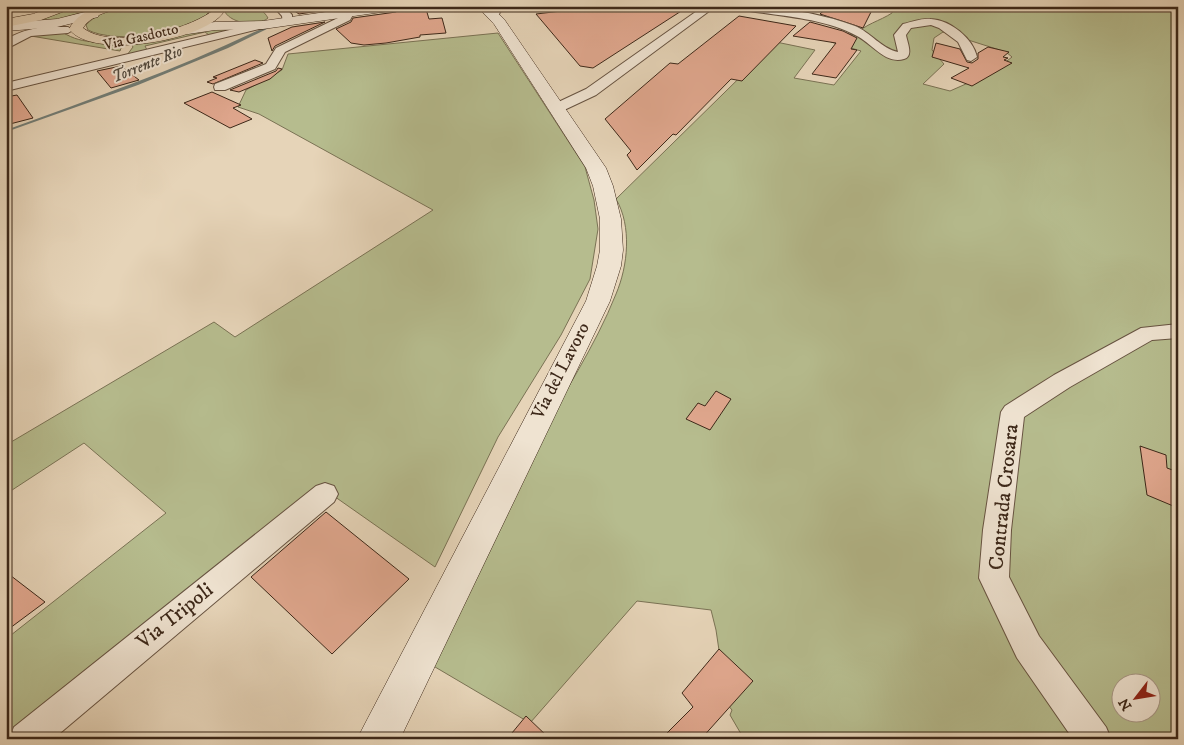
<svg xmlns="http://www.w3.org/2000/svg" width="1184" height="745" viewBox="0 0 1184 745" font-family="'IM FELL DW Pica',serif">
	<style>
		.green { fill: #b6bc8e; stroke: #7a7254; fill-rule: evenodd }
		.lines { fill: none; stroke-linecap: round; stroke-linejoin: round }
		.stream { fill: #737e77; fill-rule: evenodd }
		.building { fill: #e1a88f; stroke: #3d2819 }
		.street-casing { stroke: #675341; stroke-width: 2 }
		.secondary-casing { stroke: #3d2819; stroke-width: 1 }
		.primary-casing { stroke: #3d2819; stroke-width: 1 }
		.street { fill: #efe3d1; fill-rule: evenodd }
		.secondary { fill: #efe3d1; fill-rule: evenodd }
		.primary { fill: #e6d4b8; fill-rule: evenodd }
		.labels { text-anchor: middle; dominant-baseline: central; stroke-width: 4; stroke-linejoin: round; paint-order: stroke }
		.far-street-label { font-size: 15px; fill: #3d2819; stroke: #efe3d1 }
		.far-water-label { font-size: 16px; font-style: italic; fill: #544c40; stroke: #efe3d1 }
		.street-label { font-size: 18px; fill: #3d2819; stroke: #efe3d1 }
		.near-street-label { font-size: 21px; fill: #3d2819; stroke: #efe3d1 }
	</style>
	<rect width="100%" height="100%" fill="#e6d4b8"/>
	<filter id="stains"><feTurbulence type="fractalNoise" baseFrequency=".004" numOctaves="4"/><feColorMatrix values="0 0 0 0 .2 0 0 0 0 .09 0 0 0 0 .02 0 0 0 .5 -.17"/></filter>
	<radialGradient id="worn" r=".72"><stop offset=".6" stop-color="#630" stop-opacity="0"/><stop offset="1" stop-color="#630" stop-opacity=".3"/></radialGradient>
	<path class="green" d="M70 6H101L68 19 23 21Z
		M125 6H206L209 12C191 35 114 44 88 30L86 25C96 14 110 10 125 6Z
		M227 6C242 6 260 3 268 18 258 27 232 24 225 12Z
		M893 6H1178V739H744L730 715 732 710 727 704 716 630 711 610 637 601 530 723 430 664C465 591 498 517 536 445 562 395 595 347 616 294 628 266 632 226 616 199L776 42 815 50 794 78 834 85 861 51 831 42V40L838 32 855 35C865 24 880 21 892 13ZM943 32 1006 52 1012 57 993 72 950 91 923 84 944 64 932 50 934 38ZM1122 682H1152V712H1122Z
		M242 28 209 35 205 32 145 46 147 50 127 55 133 47 131 43 197 30Z
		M62 32C86 47 101 38 121 48L120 51 31 36 21 39 31 34Z
		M498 33 585 167 594 200 598 229 590 279 561 335 498 437 435 567 321 487 17 739H6V639L166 513 84 443 6 494V445L214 322 235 337 433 210 259 114 238 107 246 90 282 70 288 54Z"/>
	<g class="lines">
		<path class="stream" d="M270 23 272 24 267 29 228 48 138 85 6 132V130C94 98 181 68 265 27Z"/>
	</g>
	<path class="building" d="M287 6H353L299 14Z
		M404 6H421V10L426 9 429 19 442 18 446 33 420 35V37L386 43 364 45 351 43 336 29 351 22 353 18 396 12Z
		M571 6H689L593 68 580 66 536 14 570 10Z
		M829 6H874L863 28 820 14Z
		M739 16 796 26 742 81 731 79 676 135 673 134 637 170 627 155 631 151 605 119 670 63 678 64Z
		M325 22 275 46 272 51 268 38 292 27Z
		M810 22 843 31 857 38 851 49 857 50 836 78 812 74 836 43 793 36Z
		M936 43 960 49 967 62 972 63 978 59V53L988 47 1009 52 1003 57 1008 58 1004 60 1012 63 972 86 951 78 969 68 932 57Z
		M255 60 263 63 213 84 207 82 217 78 213 77Z
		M121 66 139 80 111 88 97 71Z
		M278 68 282 69 270 79 239 92 230 90 276 71Z
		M212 92 241 105 233 108 252 119 230 128 184 103Z
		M17 95 33 118 6 125V97Z
		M716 391 731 399 710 430 686 419 698 403 705 406Z
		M1140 446 1166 455 1167 468 1178 472V508L1147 495Z
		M326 512 409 579 332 654 251 577Z
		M6 572 45 602 6 631Z
		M719 649 753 681 701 739H661L693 707 682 693Z
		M526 716 550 739H507Z"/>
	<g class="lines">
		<g class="street-casing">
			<path id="street" d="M273 6H284L292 15V22L291 24H283L282 16Z
				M496 6H509L500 12 498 17H490L489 15 492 8Z
				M704 6H716L596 95 562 111H552L550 108 552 105 586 89Z
				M732 6C772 6 817 12 855 26 870 32 882 49 898 52L894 35 903 24C912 22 922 18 931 19 950 20 973 38 977 57L971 61 967 60 958 42 939 28 931 25 911 28 906 35C907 42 914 56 904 59 886 65 871 43 857 36 822 17 776 16 737 9Z
				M349 10 354 13 350 20 285 52 275 69 225 90H215L214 87 215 84 266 64 276 48 342 16 345 11Z
				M263 22 268 25 267 27 6 91V83Z
				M44 27H68L73 30 68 33 31 36 6 49V40C17 32 30 29 44 27Z
				M1178 324V338L1152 340 1070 387 1024 417 1011 530 1009 577 1039 636 1106 727 1111 739H1073L1017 658 979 578 983 530 1001 412 1005 406 1054 375 1141 328Z
				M325 483 334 486 338 494 334 502 53 739H9L14 727 316 486Z"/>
		</g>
		<g class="secondary-casing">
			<path id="secondary" d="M368 6H402L396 10 263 29 215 30 188 34 181 30 188 26 215 22 263 21Z
				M477 6H490L504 19 606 168 613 186 621 219 623 250 621 266 610 301 400 739H357L586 301 597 266 600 250V219L593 186 586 168 494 24Z
				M93 10 99 14 98 17 57 27 6 31V23L57 19Z"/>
		</g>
		<g class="primary-casing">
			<path id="primary" d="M54 6H72L70 9 41 20 6 27V19L33 14Z
				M100 6H120L118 9C106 12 90 16 83 28 111 50 184 31 211 12L210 6H222L223 13C202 41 92 60 69 29 76 16 87 11 100 6Z"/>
		</g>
		<use href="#street" class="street"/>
		<use href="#secondary" class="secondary"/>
		<use href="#primary" class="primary"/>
	</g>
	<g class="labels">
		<g class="far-street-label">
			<text transform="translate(141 37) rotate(-13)">Via Gasdotto</text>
		</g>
		<g class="far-water-label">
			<text transform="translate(147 64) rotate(-22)">Torrente Rio</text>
		</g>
		<g class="street-label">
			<text transform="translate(561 371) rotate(-63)">Via del Lavoro</text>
		</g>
		<g class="near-street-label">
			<text transform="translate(1004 497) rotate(-84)">Contrada Crosara</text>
			<text transform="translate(175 616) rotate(-39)">Via Tripoli</text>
		</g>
	</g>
	<rect width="1184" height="745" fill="none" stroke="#e6d4b8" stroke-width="25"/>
	<rect x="8" y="8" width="1169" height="730" fill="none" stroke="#3d2819" stroke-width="2.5"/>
	<rect x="12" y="12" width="1159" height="720" fill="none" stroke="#3d2819"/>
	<g transform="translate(1136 698) rotate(239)"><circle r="24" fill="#efe3d1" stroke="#a89887"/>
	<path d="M0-4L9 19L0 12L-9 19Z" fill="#8f2418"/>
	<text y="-8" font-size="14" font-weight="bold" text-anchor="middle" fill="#3d2819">N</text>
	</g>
	<rect width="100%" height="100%" filter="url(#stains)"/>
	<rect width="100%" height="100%" fill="url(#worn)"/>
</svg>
